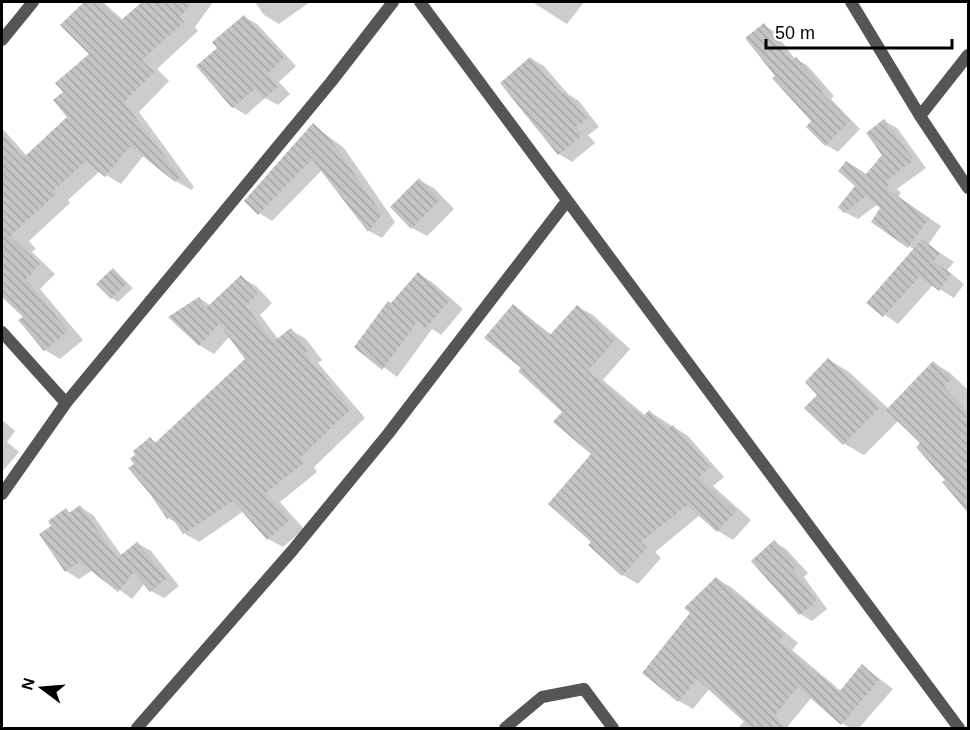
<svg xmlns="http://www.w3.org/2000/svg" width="970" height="730" viewBox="0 0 970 730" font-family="Helvetica,sans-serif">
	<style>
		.shadow { fill: #0003 }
		.building { fill: url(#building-back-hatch) }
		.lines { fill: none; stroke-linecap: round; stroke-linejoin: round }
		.street { stroke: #555; stroke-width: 12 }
	</style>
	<defs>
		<pattern id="building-back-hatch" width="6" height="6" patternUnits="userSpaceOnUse" patternTransform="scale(1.5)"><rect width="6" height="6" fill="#c4c4c4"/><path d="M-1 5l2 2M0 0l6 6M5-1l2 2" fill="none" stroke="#a7a7a7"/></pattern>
	</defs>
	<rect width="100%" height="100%" fill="#fff"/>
	<path class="shadow" d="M86 2H103L123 20 144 2H213L195 27 198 31 157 69 169 81 139 112 194 187 191 190 176 181 144 155 121 184 100 171 68 200 70 203 29 241 36 249 32 252 55 274 40 289 83 340 60 359 45 350 25 317 2 295V128L27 156 69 118 65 92 91 54 62 25Z
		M255 2H310L279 24 264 15Z
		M532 2H584L567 24Z
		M244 17 257 24 296 66 279 82 290 94 278 105 265 98 246 115 233 107 219 48Z
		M764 25 775 32 795 59 807 65 834 96 831 99 860 129 838 152 826 145 808 127 814 121 777 76Z
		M530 58 544 66 568 94 579 101 599 127 588 135 595 143 572 162 559 154Z
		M884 121 897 128 926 168 897 189 901 193 898 197 941 226 928 245 954 262 947 270 964 284 954 298 933 285 898 324 868 303 915 250 873 222 882 208 878 204 858 219 844 212 867 175 884 155Z
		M313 125 344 148 395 222 382 238 369 231 322 170 272 221 259 213Z
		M419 180 434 188 454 209 427 236 412 228 392 207Z
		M113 270 133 288 118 302 112 298Z
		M418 274 432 282 463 309 441 335 432 329 397 377 357 347Z
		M241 277 256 286 272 303 260 315 279 340 291 330 306 339 322 360 318 363 365 418 314 467 317 472 280 502 304 529 283 547 268 539 244 511 199 542 184 533 178 524 168 518 136 464 150 439 157 443 247 359 230 336 214 354 199 345V298L211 306Z
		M513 306 552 335 578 307 593 315 630 349 603 380 646 416 650 412 688 436 724 477 713 486 751 520 733 540 718 531 700 515 655 552 661 558 638 584 623 575 591 545 594 542 593 454 564 412 523 368Z
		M828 359 849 372 889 409 933 363 949 372 968 390V512L922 443 899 420 864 455 843 443 819 395Z
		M2 420 15 431 7 442 19 452 2 472Z
		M80 507 93 515 122 556 137 543 151 551 179 586 164 598 151 591 145 583 132 599 93 570 79 579 66 571 53 526 66 510 71 513Z
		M774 542 786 549 808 573 804 577 827 609 812 621 800 614Z
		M716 579 731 587 798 643 792 650 841 691 863 666 893 689 859 728H850L842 723 812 697 788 726 791 728H741L739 727 745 720 710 688 693 709 679 701 692 613Z"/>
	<path class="building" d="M84 2H100L120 21 142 2H192L180 17 184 22 142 60 154 72 124 102 180 177 175 182 130 146 105 177 86 161 53 191 56 194 10 236 40 264 26 279 68 331 44 351 18 320 23 317 2 297V133L23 158 67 117 53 100 63 92 55 83 89 54 60 25Z
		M244 15 284 58 267 74 278 86 264 99 255 89 232 108 196 66 217 48 212 42Z
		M764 23 792 61 796 57 824 89 821 92 850 121 825 146 806 127 811 121 772 78 775 76 745 38Z
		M530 57 562 94 565 91 587 119 576 127 583 135 558 155 500 83Z
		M884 119 914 160 886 181 889 184 886 188 929 218 908 248 871 222 880 208 866 196 844 213 838 207 855 186 838 171 846 161 866 174 882 155 866 133Z
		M313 123 330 139 382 214 368 232 312 159 258 215 244 201Z
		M419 178 440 200 411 229 390 207Z
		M922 239 940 253 934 261 951 274 939 291 920 276 883 317 866 303Z
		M113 268 127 283 111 299 96 284Z
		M418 272 450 300 426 328 418 321 382 370 354 347 388 301 391 303Z
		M241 275 258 294 246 306 273 342 291 328 308 351 305 354 351 409 300 458 304 463 266 493 290 520 267 540 233 501 183 534 171 516 167 519 150 494 128 468 134 464 130 459 135 455 133 451 150 437 155 443 245 359 219 324 199 346 168 317 199 297 206 308Z
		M513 304 550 335 577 305 616 339 588 371 643 417 649 410 668 429 673 425 710 467 699 477 736 511 717 532 687 505 641 542 647 548 622 576 588 545 591 542 548 504 591 454 553 422 562 412 518 371 521 368 484 338Z
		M828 358 880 407 843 445 804 408 817 395 805 382Z
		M933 361 952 378 944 386 969 414V514L942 482 945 480 916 447 920 443 886 410Z
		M80 505 117 558 137 542 167 578 150 592 134 572 118 592 80 562 65 572 39 534 51 526 48 521 66 508 69 513Z
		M774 540 798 566 793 570 817 602 799 615 751 561Z
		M716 577 785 634 779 641 839 692 862 664 879 680 841 725 798 687 774 716 787 729H752L697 679 678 702 642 673 690 613 684 608Z"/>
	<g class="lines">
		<path class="street" d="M420 2 959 728
			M851 2 920 116 968 188
			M2 40 33 2
			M920 116 968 55
			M2 332 66 403
			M2 494 66 403 331 82 393 2
			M137 728 292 551 388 434 567 201
			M505 728 542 697 584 689 613 728"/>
	</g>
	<rect width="970" height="730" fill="none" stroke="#000000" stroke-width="6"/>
	<g transform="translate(42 688) rotate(286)" stroke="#ffffff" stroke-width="4.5" paint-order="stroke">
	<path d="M0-4.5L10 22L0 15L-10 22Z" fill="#000000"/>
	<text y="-9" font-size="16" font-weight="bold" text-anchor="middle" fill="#000000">N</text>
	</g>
	<path d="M766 39v9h186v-9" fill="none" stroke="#000000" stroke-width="3"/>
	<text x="775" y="39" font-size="18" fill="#000000" stroke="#ffffff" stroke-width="4.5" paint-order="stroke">50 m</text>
</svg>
